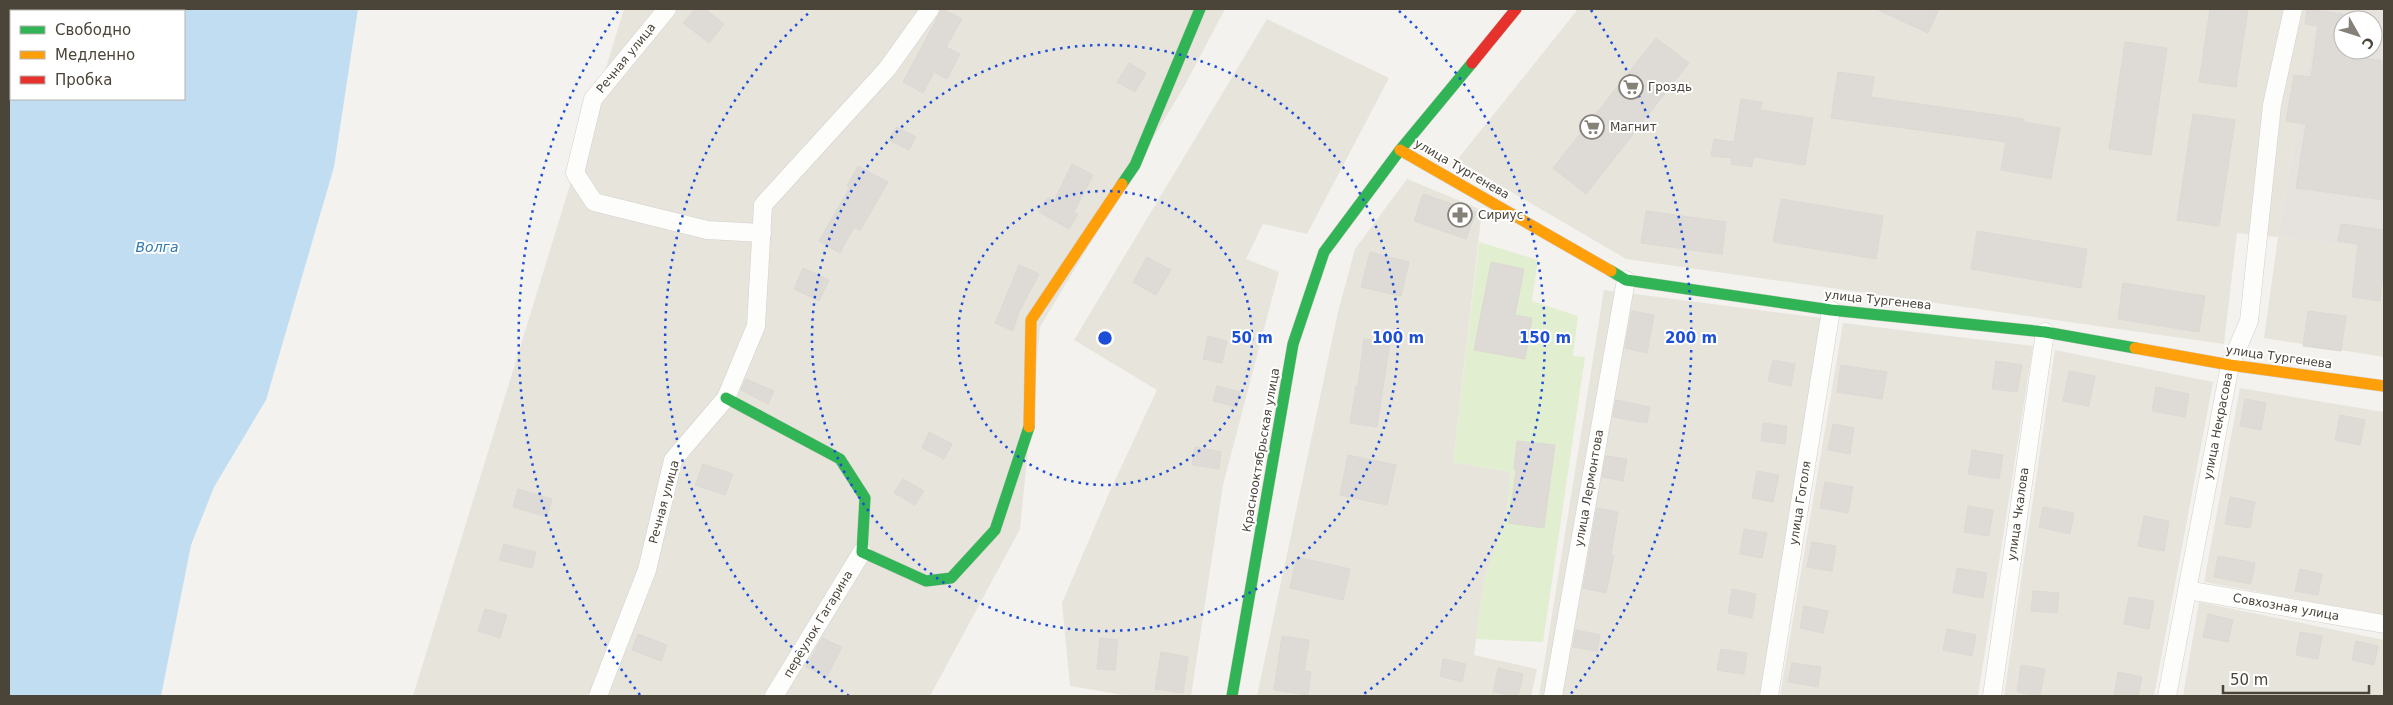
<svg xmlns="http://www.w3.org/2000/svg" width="2393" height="705" viewBox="0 0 2393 705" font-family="'DejaVu Sans',sans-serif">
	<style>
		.residential { fill: #e7e4dc }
		.industrial { fill: #e6e2de; fill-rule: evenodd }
		.green { fill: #e1eecf }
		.water { fill: #c0ddf1; fill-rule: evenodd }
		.building { fill: #dedbd6; stroke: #dcd9d4 }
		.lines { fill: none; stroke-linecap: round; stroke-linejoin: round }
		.street-casing { stroke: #d2d0cb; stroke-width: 19 }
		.fast-casing { stroke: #d3cfc5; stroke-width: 12 }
		.slow-casing { stroke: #d3cfc5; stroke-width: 12 }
		.jam-casing { stroke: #d3cfc5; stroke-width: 12 }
		.street { stroke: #fdfdfc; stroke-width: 18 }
		.fast { stroke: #30b455; stroke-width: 11 }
		.slow { stroke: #ff9f0a; stroke-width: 11 }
		.jam { stroke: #e5322d; stroke-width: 11 }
		.ring { fill: none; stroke: #1d4ed8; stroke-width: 2.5; stroke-dasharray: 2.5 5 }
		.labels { text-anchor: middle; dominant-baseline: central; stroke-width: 4; stroke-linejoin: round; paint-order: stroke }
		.street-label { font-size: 12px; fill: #4b4439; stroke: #fff }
		.poi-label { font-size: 12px; fill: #4b4439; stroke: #fff; text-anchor: start }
		.water-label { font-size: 14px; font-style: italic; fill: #2e7ab2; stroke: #fff }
		.centre { fill: #1d4ed8; stroke: #fff; stroke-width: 2.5 }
		.ring-label { font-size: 15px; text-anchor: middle; font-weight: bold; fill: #1d4ed8; stroke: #fff; stroke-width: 4; stroke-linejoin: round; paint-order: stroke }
	</style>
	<rect width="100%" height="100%" fill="#f4f2ee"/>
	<path class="residential" d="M624 9H1225L1185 85 1040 327 1020 529 930 696H413Z
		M1578 9H2317L2278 237 2384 251V357L2264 338 2278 237 2237 233 2224 344 1626 259 1457 160Z
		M1267 19 1389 78 1307 234 1263 224 1246 259 1279 272 1223 485 1191 696H1129L1070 686 1062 603 1110 491 1157 390 1074 340Z
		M1407 179 1482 210 1453 462 1511 472 1506 518 1484 580 1474 655 1537 669 1531 696H1257L1338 312 1355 249Z
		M1604 290 1829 319 1761 696H1539Z
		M1843 323 2033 346 1978 696H1780Z
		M2055 350 2213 382 2154 696H2004Z
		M2240 388 2384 412V615L2204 582Z
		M2199 602 2384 640V696H2183Z"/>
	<path class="industrial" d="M2317 9H2384V251L2278 237ZM2343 20H2373V50H2343Z"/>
	<path class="green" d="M1479 242 1538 260 1532 301 1578 316 1573 356 1585 357 1543 642 1476 639 1484 580 1506 518 1511 472 1453 462Z"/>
	<path class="water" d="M9 9H358L334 167 266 400 214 487 191 545 161 696H9ZM11 11H184V99H11Z"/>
	<path class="building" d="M695 9H705L724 24 709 43 683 23Z
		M942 9 962 19 946 47 960 54 947 79 934 72 923 93 903 82Z
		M1876 9H1939L1928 33Z
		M2210 9H2248L2236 87 2199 82Z
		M2307 9 2343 14V55L2384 61V200L2296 188 2306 124 2286 121 2294 75 2311 77 2318 26 2305 24Z
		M1656 38 1689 63 1586 194 1553 168Z
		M2125 42 2167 48 2151 155 2109 149Z
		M1129 63 1146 73 1135 92 1117 82Z
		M1838 72 1874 77 1871 97 2024 119V122L2060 128 2051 179 2001 170 2006 142 1831 118Z
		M1741 99 1762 102 1760 110 1813 118 1805 165 1753 157 1752 167 1731 164 1732 158 1711 156 1714 139 1734 142Z
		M2193 114 2235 120 2219 226 2177 220Z
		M896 127 916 137 909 150 889 140Z
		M1072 164 1093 175 1074 212 1078 214 1069 229 1039 212 1048 197 1054 201Z
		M858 166 888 182 860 231 854 227 840 253 819 241 850 187 847 186Z
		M1423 194 1476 212 1466 239 1414 221Z
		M1781 199 1883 216 1876 259 1773 242Z
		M1646 211 1726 222 1722 254 1641 243Z
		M2341 224 2384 230V264L2380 301 2352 297 2358 244 2338 241Z
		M1977 231 2087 249 2081 288 1971 269Z
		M1370 252 1409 262 1401 296 1361 287Z
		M1147 257 1171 270 1156 295 1133 282Z
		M1491 262 1524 269 1515 315 1532 318 1525 359 1474 350Z
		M1019 265 1039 274 1019 312 1013 331 995 323Z
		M803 268 829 280 819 301 794 289Z
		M2123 283 2205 296 2199 332 2118 319Z
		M1632 311 1654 315 1647 353 1625 348Z
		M2308 311 2346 316 2341 351 2303 346Z
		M1208 336 1227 341 1222 363 1203 359Z
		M1364 339 1390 342 1377 427 1350 423 1356 386H1358Z
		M1773 360 1795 364 1791 386 1768 381Z
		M1996 361 2022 365 2017 392 1992 389Z
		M1841 365 1887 372 1882 399 1837 392Z
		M2069 371 2095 376 2089 406 2063 401Z
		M746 379 774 391 768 404 741 390Z
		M1217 386 1240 392 1237 407 1213 401Z
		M2156 387 2189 394 2185 417 2152 411Z
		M2245 399 2266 403 2261 430 2240 426Z
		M1616 400 1650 407 1647 423 1613 417Z
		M2340 415 2365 420 2360 445 2335 440Z
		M1763 423 1787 426 1785 444 1761 441Z
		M1833 424 1854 428 1850 454 1828 450Z
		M929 432 952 444 944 459 922 448Z
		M1517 441 1555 445 1544 528 1509 523 1516 469H1514Z
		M1195 447 1221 452 1219 469 1192 465Z
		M1972 450 2003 455 1999 479 1968 474Z
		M1348 455 1396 465 1387 505 1340 495Z
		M1606 456 1627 459 1623 481 1602 477Z
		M703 464 733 474 725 495 695 485Z
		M1757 471 1779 475 1773 502 1752 498Z
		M903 479 924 491 915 505 894 493Z
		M1825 482 1853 487 1848 513 1820 508Z
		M518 489 552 499 547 517 513 507Z
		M2230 497 2255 502 2250 528 2225 524Z
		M1968 506 1993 510 1989 536 1964 532Z
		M2043 507 2074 513 2070 534 2039 527Z
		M1597 508 1618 512 1611 555 1614 556 1606 593 1583 588Z
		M2144 516 2169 521 2164 551 2138 546Z
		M1744 529 1767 533 1762 558 1740 554Z
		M1812 542 1836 546 1832 571 1807 567Z
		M504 544 536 552 532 568 499 560Z
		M2218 556 2255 563 2251 584 2214 577Z
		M1297 557 1350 569 1343 600 1290 588Z
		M1957 568 1987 573 1983 598 1953 593Z
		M2300 569 2322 574 2318 595 2295 591Z
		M1732 589 1756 594 1752 618 1728 613Z
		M2033 591 2059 593 2057 613 2031 611Z
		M2129 597 2154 601 2149 629 2124 624Z
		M1804 606 1828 611 1823 633 1800 628Z
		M485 609 507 615 500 638 478 631Z
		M2208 614 2233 620 2228 642 2203 637Z
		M1947 629 1976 635 1972 656 1943 650Z
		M1576 630 1600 635 1597 651 1573 647Z
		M2300 632 2322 636 2318 659 2296 655Z
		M638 634 667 645 661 661 632 650Z
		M1282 636 1309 640 1304 671 1311 672 1308 695 1274 690Z
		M822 638 842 647 827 677 806 667Z
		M1100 638 1118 640 1115 670 1097 669Z
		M2356 641 2378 646 2374 665 2352 660Z
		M1721 649 1747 653 1744 674 1717 670Z
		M1161 652 1188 657 1183 693 1155 689Z
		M1443 659 1466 664 1462 682 1440 676Z
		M1792 663 1821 667 1818 687 1788 682Z
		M2021 665 2045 669 2040 696 2017 692Z
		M1498 668 1523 674 1518 696 1493 692Z
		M2118 672 2142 677 2138 696H2114Z"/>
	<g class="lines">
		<g class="street-casing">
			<path id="street" d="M667 9 593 99 575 173 594 202 707 230 762 233
				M2187 590 2384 624
				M598 696 647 570 673 460 726 398 756 326 763 205 887 69 930 9
				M774 696 862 552
				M1553 696 1626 280
				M1769 696 1831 310
				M1992 696 2045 332
				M2167 696 2230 365 2249 321 2272 105 2293 9"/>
		</g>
		<g class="fast-casing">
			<path id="fast" d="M1122 184 1135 165 1200 9
				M1611 271 1626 280 1831 310 2045 332 2135 348
				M726 398 840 459 865 498 862 552 926 581 951 578 995 530 1029 427
				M1232 696 1293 344 1324 252 1400 150 1472 63"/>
		</g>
		<g class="slow-casing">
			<path id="slow" d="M1400 150 1611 271
				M2135 348 2230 365 2384 386
				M1029 427 1031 320 1122 184"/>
		</g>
		<g class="jam-casing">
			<path id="jam" d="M1472 63 1516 9"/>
		</g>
		<use href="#street" class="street"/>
		<use href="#fast" class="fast"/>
		<use href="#slow" class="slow"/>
		<use href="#jam" class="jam"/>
	</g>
	<g class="ring">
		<circle cx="1105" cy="338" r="147"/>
		<circle cx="1105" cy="338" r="293"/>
		<path d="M849 696A440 440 0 0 1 811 11M1399 11A440 440 0 0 1 1361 696"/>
		<path d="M640 695A586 586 0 0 1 619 10M1591 10A586 586 0 0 1 1570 695"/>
	</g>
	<defs>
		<g id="supermarket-ring" transform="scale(1.25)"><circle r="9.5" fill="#fff" stroke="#868178" stroke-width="1.5"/><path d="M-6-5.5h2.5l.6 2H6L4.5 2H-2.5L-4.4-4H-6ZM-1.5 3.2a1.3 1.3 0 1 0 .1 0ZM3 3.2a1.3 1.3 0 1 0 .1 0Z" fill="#868178"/></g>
		<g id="pharmacy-ring" transform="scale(1.25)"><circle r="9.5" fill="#fff" stroke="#868178" stroke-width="1.5"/><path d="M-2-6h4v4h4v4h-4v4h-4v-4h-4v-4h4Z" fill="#868178"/></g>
	</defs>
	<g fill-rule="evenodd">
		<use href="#supermarket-ring" x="1631" y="87"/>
		<use href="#supermarket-ring" x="1592" y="127"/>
		<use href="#pharmacy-ring" x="1460" y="215"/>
	</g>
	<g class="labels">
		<g class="street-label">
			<text transform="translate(626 58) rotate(-51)">Речная улица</text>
			<text transform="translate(1462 169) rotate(30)">улица Тургенева</text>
			<text transform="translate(1878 300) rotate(6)">улица Тургенева</text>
			<text transform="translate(2279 357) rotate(8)">улица Тургенева</text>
			<text transform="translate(2218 426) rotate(-79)">улица Некрасова</text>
			<text transform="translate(1261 450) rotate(-80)">Краснооктябрьская улица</text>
			<text transform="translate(1589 488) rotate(-80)">улица Лермонтова</text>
			<text transform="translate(664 502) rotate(-75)">Речная улица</text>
			<text transform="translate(1800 503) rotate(-81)">улица Гоголя</text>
			<text transform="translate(2018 514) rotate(-82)">улица Чкалова</text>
			<text transform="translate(2286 607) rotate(10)">Совхозная улица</text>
			<text transform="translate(818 624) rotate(-59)">переулок Гагарина</text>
		</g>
		<g class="poi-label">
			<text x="1648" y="87">Гроздь</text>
			<text x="1610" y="127">Магнит</text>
			<text x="1478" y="215">Сириус</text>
		</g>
		<g class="water-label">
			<text x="157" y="247">Волга</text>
		</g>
	</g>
	<circle cx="1105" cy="338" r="8" class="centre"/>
	<g class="ring-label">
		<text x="1252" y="343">50 m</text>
		<text x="1398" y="343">100 m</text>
		<text x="1545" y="343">150 m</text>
		<text x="1691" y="343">200 m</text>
	</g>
	<rect width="2393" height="705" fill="none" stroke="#4b4439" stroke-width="20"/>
	<rect x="10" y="10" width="175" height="90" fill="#ffffff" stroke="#b7b4b0"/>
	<rect x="20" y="26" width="25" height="8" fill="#30b455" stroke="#b7b4b0"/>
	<text x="55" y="35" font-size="15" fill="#4b4439">Свободно</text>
	<rect x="20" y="51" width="25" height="8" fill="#ff9f0a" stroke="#b7b4b0"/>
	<text x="55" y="60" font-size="15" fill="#4b4439">Медленно</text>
	<rect x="20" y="76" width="25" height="8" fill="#e5322d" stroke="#b7b4b0"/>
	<text x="55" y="85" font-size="15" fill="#4b4439">Пробка</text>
	<g transform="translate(2358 35) rotate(129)"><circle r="24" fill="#ffffff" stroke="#b7b4b0"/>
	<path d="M0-4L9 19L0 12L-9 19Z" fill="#868178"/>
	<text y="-8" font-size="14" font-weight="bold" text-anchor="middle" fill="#4b4439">С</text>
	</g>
	<path d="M2223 685v8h146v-8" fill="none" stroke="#4b4439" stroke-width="2.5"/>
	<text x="2230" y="685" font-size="15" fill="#4b4439" stroke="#ffffff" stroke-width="4" paint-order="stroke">50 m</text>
</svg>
